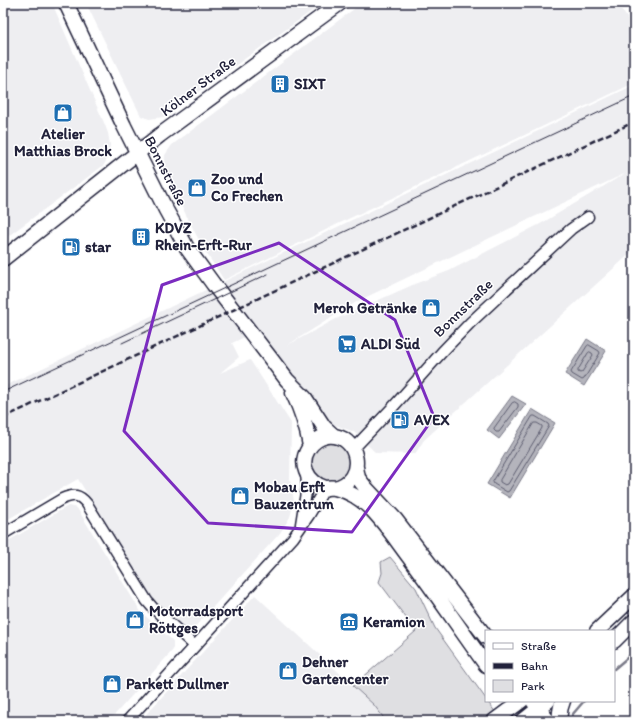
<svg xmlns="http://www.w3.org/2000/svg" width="637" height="724" viewBox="0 0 637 724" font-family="Itim,sans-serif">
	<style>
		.built { fill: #eeeef1; fill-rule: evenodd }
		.green { fill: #dfdfe2; stroke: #80808e }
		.water { fill: #b4b4bc; stroke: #7a7a88 }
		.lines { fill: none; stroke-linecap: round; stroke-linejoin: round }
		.shore { stroke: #5c5c6f; stroke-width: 1 }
		.stream { stroke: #7a7a88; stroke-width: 2.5 }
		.street-casing { stroke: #22223b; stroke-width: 13 }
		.secondary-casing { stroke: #22223b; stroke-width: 17 }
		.street { stroke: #fff; stroke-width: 10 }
		.secondary { stroke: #fff; stroke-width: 14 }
		.tram { stroke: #22223b; stroke-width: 1 }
		.rail { stroke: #22223b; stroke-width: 2.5; stroke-dasharray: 6 3; stroke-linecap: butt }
		.marked { fill: none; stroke: #7b2cbf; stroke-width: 3; stroke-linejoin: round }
		.labels { text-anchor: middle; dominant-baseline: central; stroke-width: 3; stroke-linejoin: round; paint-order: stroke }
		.poi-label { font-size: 15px; font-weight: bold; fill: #22223b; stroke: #fff; text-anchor: start }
		.street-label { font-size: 15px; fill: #22223b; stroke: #fff }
	</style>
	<rect width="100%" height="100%" fill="#fff"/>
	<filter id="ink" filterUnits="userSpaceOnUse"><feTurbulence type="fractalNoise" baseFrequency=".025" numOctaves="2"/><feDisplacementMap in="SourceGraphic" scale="8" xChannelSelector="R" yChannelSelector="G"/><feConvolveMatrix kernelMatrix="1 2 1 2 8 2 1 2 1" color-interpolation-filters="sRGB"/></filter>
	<g filter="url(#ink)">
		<path class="built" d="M3 3H52L105 125 108 133 110 145 107 159 104 165 3 240Z
			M86 3H323L163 117 149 119 141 116Z
			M362 3H617L634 28V83L348 219 224 280 203 248 164 172 165 155 172 145Z
			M634 85V250L424 440 415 454 376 453 354 432 330 423 259 330 232 343 239 357 220 373 250 360 291 423 290 480 294 501 290 517 280 533 194 628H185L159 605 152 598 78 479 3 522V387ZM626 173 542 223 449 271 417 283 336 319 286 346 358 301Z
			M68 506 77 508 141 612 173 641V650L109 721H3V544Z
			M255 595 374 705 386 721H140Z"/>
		<path class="green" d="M330 443C340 444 352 452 350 465 349 469 346 473 344 477L326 483 311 471 310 458 313 452 323 444Z
			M390 557 416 588 435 628 486 699V701H487L496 713 484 721H386L374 705 353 686 416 631 379 582 382 573 381 562Z"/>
		<path class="water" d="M587 339 606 351 584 386 565 374Z
			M512 396 526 404 499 439 487 430Z
			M532 409 555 423 510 498 487 484Z"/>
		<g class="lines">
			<path class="shore" d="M589 345 599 351 600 353 584 379 582 380 572 374 571 372 587 346Z
				M590 352 592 353 593 355 582 372 580 373 578 372V370L588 353Z
				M515 402 518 404V407L499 432H496L494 430V428L512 403Z
				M533 416H535L548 424 549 426 509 491 507 492 494 484 493 482Z
				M534 423H537L542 426V428L508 484 505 485 500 482V480Z"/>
			<path class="stream" d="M614 669 634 652
				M572 715 584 701"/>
			<g class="street-casing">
				<path id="street" d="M352 448 357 445 393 407 442 352 470 323 571 229 588 217
					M301 524 307 486 306 472
					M3 534 62 499C74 494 79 494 87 504L147 601 153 608 195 646
					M127 721 293 538 309 515 322 493 327 488"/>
			</g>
			<g class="secondary-casing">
				<path id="secondary" d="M66 3 124 126 166 210 187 248 214 285 268 355 287 380 305 398 324 427 334 436
					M3 259 160 135 340 3
					M293 393C301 410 307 427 310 446
					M356 467 358 478 365 487 395 519 486 637
					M334 488C368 482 360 432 327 436 311 439 300 456 306 471 309 479 317 486 326 488 329 488 332 487 335 488 347 491 360 498 369 507 384 521 396 540 409 557 435 592 460 629 486 665
					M597 631 634 596
					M614 641 634 621
					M533 701 548 721
					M494 721 521 701
					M523 721 548 701
					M560 721C559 714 560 708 563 701"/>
			</g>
			<use href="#street" class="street"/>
			<use href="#secondary" class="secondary"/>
			<path class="tram" d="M122 343 268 274
				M3 392 634 96"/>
			<path class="rail" d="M3 418 634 122"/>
		</g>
	</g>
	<path class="marked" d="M279 243 395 320 434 417 352 532 208 523 124 431 162 285Z"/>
	<defs>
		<g id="building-square" transform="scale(1)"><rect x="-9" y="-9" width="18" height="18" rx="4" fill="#1f6fb2" stroke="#fff"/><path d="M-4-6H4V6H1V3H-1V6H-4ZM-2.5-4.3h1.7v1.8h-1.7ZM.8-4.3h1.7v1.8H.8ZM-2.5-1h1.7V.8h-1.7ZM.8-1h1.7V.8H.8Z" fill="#fff"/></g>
		<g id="shop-square" transform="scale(1)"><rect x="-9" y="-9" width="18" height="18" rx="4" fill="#1f6fb2" stroke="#fff"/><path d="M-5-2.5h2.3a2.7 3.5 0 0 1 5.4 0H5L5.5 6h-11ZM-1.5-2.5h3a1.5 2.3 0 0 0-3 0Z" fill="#fff"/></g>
		<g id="fuel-square" transform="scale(1)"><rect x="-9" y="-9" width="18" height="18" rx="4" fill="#1f6fb2" stroke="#fff"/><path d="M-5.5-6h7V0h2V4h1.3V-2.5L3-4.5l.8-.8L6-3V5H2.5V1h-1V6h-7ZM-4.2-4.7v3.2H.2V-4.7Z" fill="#fff"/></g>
		<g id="supermarket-square" transform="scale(1)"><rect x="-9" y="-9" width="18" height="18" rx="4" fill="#1f6fb2" stroke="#fff"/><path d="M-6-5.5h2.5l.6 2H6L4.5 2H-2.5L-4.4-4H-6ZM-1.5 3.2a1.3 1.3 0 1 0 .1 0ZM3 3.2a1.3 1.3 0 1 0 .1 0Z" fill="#fff"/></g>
		<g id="museum-square" transform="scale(1)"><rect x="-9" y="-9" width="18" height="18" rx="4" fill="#1f6fb2" stroke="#fff"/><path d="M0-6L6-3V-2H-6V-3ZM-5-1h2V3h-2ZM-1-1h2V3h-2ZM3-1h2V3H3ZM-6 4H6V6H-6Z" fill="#fff"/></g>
	</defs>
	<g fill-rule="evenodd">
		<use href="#building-square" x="280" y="84"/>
		<use href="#shop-square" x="63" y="113"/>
		<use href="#shop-square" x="197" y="188"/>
		<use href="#building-square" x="141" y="237"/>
		<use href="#fuel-square" x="71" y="247"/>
		<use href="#shop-square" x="431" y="308"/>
		<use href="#supermarket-square" x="347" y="344"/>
		<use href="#fuel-square" x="400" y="420"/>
		<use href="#shop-square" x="240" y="496"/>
		<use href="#shop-square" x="135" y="620"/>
		<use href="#museum-square" x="349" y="622"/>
		<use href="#shop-square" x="288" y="671"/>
		<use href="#shop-square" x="112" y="684"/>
	</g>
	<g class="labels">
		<g class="poi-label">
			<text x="294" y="84">SIXT</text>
			<text x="63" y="134" text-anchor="middle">Atelier<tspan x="63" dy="17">Matthias Brock</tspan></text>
			<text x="211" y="179">Zoo und<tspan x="211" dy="17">Co Frechen</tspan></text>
			<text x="155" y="228">KDVZ<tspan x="155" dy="17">Rhein-Erft-Rur</tspan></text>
			<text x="85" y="247">star</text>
			<text x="417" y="308" text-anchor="end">Meroh Getränke</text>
			<text x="361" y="344">ALDI Süd</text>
			<text x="414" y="420">AVEX</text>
			<text x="254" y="487">Mobau Erft<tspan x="254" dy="17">Bauzentrum</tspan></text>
			<text x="149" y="611">Motorradsport<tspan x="149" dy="17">Röttges</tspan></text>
			<text x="363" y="622">Keramion</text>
			<text x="302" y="662">Dehner<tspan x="302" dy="17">Gartencenter</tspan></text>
			<text x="126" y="684">Parkett Dullmer</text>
		</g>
		<g class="street-label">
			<text transform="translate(198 86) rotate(-37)">Kölner Straße</text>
			<text transform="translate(166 171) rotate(63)">Bonnstraße</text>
			<text transform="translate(463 308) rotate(-44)">Bonnstraße</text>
		</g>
	</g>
	<rect width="637" height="724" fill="none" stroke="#fff" stroke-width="16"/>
	<rect x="8" y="8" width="621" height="708" fill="none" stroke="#22223b" stroke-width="1.5" filter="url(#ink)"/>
	<rect x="485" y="630" width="130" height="72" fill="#ffffff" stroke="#a7a7b1"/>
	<rect x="493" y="643" width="20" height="6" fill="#ffffff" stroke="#a7a7b1"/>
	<text x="521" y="650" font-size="12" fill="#22223b">Straße</text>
	<rect x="493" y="663" width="20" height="6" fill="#22223b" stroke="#a7a7b1"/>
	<text x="521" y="670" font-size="12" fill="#22223b">Bahn</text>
	<rect x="493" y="680" width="20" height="12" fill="#dfdfe2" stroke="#a7a7b1"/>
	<text x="521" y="690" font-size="12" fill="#22223b">Park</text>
</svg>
